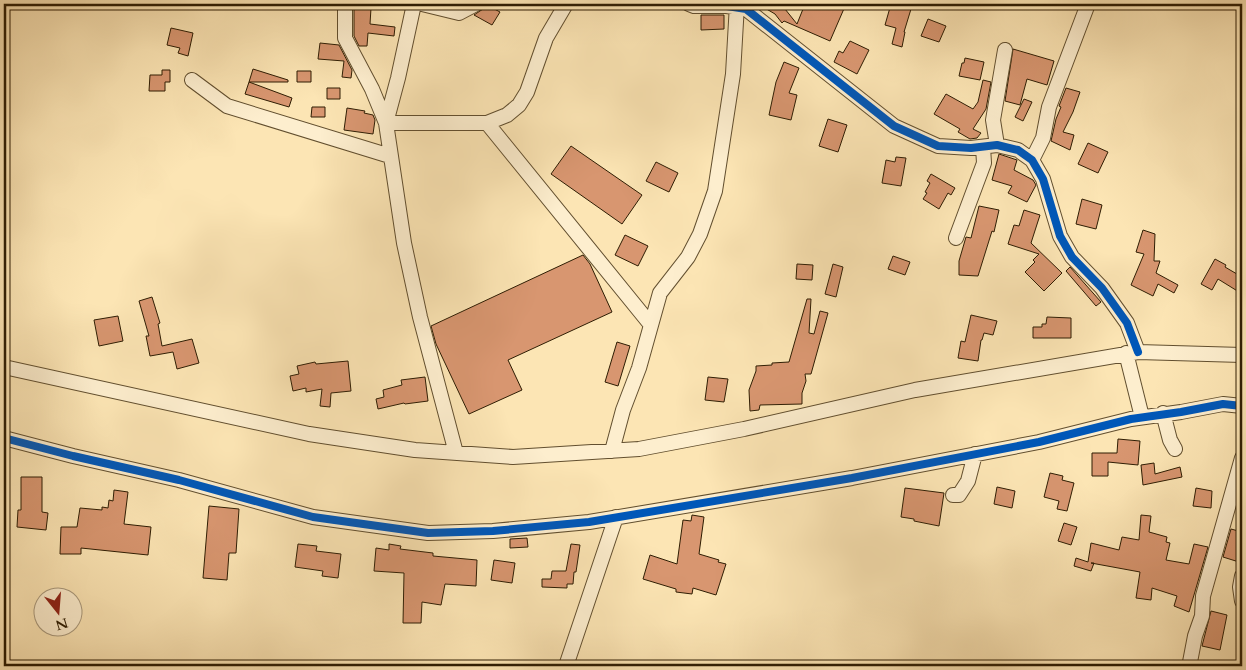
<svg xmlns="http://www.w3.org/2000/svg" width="1246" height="670" viewBox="0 0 1246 670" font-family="Cardo,serif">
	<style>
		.building { fill: #d89670; stroke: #2e1d03 }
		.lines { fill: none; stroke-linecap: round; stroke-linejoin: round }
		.minor-casing { stroke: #624f2f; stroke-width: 16 }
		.minor { stroke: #fdeece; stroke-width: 14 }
		.cycleway-casing { stroke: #fdeece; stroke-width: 11 }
		.cycleway { stroke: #0057b8; stroke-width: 8 }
	</style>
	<rect width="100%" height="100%" fill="#fce5b4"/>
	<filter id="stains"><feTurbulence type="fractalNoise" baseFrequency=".004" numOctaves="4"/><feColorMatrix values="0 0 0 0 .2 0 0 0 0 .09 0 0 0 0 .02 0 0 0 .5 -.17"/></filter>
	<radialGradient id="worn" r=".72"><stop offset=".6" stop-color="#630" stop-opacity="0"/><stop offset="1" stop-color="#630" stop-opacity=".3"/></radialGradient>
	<path class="building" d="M485 4 500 12 492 25 474 15 483 9Z
		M758 4H781L797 24 805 4H846L830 41 784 21 782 23 775 14Z
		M891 4 911 9 904 32H905L902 47 892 44 896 28 885 25Z
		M354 7 371 8 370 24 395 27 394 36 368 33 367 46H359L354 36Z
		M701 15H724V29L701 30Z
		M928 19 946 26 939 42 921 36Z
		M171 28 193 33 188 56 178 53 180 48 167 45Z
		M850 41 869 50 857 74 834 62 839 51 843 53Z
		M320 43 339 45 352 70 351 78 342 77 344 61 318 59Z
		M1013 49 1054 61 1047 85 1027 79 1020 105 1005 101Z
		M965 58 984 62 980 80 959 76 962 63H964Z
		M784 62 799 68 789 93 797 95 791 120 769 115 776 82Z
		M253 69 288 80V82H249Z
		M162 70H170V82H165V91H149L150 75H162Z
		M297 71H311V82H297Z
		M983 80 991 82 986 109 973 129 981 133 977 138 970 139 958 132 960 129 934 114 946 94 973 109 978 102Z
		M249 82 292 98 289 107 245 94Z
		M327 88H340V99H327Z
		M1066 88 1080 92 1073 112 1063 132 1074 135 1070 150 1051 141 1056 119 1061 107 1059 106Z
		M1024 99 1032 102 1023 121 1015 117Z
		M312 107H325V117H311Z
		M347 108 365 111 364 113 373 115 375 120 373 134 344 130Z
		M828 119 847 125 838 152 819 146Z
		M1088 143 1108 152 1098 173 1078 164Z
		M571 146 642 195 622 224 551 174Z
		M999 154 1017 160 1014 170 1033 180 1036 185 1027 202 1008 193 1012 186 992 180Z
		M896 157 906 158 901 186 882 183 886 160 895 162Z
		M656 162 678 173 669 192 646 181Z
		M931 174 955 188 951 195 948 193 939 209 923 199 927 193 925 192 930 183 927 181Z
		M1082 199 1102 205 1096 229 1076 224Z
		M979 206 999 210 994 232 992 231 978 276 959 275V261L966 237 971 238Z
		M1024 210 1040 215 1031 243 1062 273 1044 291 1025 272 1035 262 1033 260 1039 254 1008 244 1014 225 1019 226Z
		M1143 230 1155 234 1154 261H1160L1156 273 1178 285 1174 293 1158 284 1153 296 1131 285 1144 254 1136 252Z
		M625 235 648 246 638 266 615 255Z
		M583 255 590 264 612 312 508 360 522 390 469 414 436 344 431 326Z
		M893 256 910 262 905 275 888 269Z
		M1215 259 1226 265 1225 267 1242 277V288L1239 292 1218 279 1212 290 1201 284Z
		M797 264 813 265 812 280 796 279Z
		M833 264 843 267 836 297 825 294Z
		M1070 267 1101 302 1096 306 1066 271Z
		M152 297 160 323 158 324 162 346 192 339 199 363 177 369 173 352 150 356 146 336H149L139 301Z
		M807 299H811L809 333 814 334 820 311 828 313 811 374H805L806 381 802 393V404L760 405 759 410 750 411 749 390 756 371V366L772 365V363L789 362Z
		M971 315 997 321 993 335 984 333 982 340H981L978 361 958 358 961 341 965 342Z
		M118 316 123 341 99 346 94 320Z
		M1047 317 1071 318V338H1033V327H1042V324H1046Z
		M617 342 630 346 618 386 605 382Z
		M348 361 351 391 331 393 330 407 320 406 322 389 306 392V388L293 391 290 376 299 374 297 366 315 362 316 364Z
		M425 377 428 401 405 404 404 403 378 409 376 399 384 397 383 390 402 385 401 380Z
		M708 377 728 379 724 402 705 400Z
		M1118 439 1140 441 1138 465 1108 462V476H1092V453H1117Z
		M1154 463 1155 474 1180 467 1182 477 1143 485 1141 465Z
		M1050 473 1063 476 1062 480 1074 483 1067 511 1057 509 1059 501 1044 497Z
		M21 477H42V512L48 513 46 530 17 527 18 510H21Z
		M997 487 1015 491 1012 508 994 504Z
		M905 488 944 493 939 526 914 521V519L901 517Z
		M1196 488 1212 491 1211 508 1193 506Z
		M114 490 128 492 124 524 151 527 148 555 81 548V554H60L61 527H77L80 508 102 510V507L108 508 109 500 113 501Z
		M209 506 239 509 236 553H229L227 580 203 578Z
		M692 515 704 517 699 554 719 560 718 562 726 564 716 595 693 588 692 594 676 592V589L643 579 650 555 677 564 683 520 691 521Z
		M1141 515 1151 516 1149 532 1167 537 1166 542 1170 543 1166 560 1189 564 1194 544 1208 547 1189 612 1174 606 1177 596 1152 588 1151 600 1136 598 1140 572 1091 563H1094L1091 571 1074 566 1076 558 1088 562 1091 543 1119 550 1122 537 1139 540Z
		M1064 523 1077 527 1071 545 1058 541Z
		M1231 529 1242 532V551L1239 562 1223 557Z
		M527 538 528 547 510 548V539Z
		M298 544 317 546 316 551 341 554 338 578 322 576 323 571 295 567Z
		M389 544 401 546 400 549 433 553V556L477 560 476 586 445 584 441 605 422 602 421 623H403L404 573 374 571 376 548 389 550Z
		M571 544 580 545 576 572H574L573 584H567V588L542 587V579H551L552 571H566Z
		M494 560 515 563 512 583 491 580Z
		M1211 611 1227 615 1220 650 1202 646Z"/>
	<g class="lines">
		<g class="minor-casing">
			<path id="minor" d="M345 4V38L372 89 386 123 404 243 420 317 456 453
				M422 4 459 13 476 4
				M689 4 694 6H727L746 9 894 126 938 146 971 148 997 145 1018 150 1032 160 1043 179 1060 236 1072 257 1102 288 1127 323 1138 352
				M192 80 227 106 390 156
				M386 123H487L507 115 519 105 527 92 546 38 566 4
				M386 123 398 78 414 4
				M487 123 651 325
				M997 145 993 120 1005 50
				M1032 160 1043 138 1049 107 1088 4
				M956 238 984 163 983 147
				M1126 353 1142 417
				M4 367 309 434 415 450 513 457 639 449 744 429 915 390 1138 352 1242 355
				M1163 413 1170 440 1175 449
				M4 438 73 456 179 480 313 517 428 533 493 531 589 522 852 478 1039 442 1131 419 1181 412 1223 404 1242 406
				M612 451 623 410 639 368 660 293 688 257 700 234 715 191 733 74 737 4
				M953 495H959L968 481 975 454
				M1242 576 1240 587 1242 601
				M1190 662 1195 636 1202 616 1203 596 1242 458
				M566 666 616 517"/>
		</g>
		<use href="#minor" class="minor"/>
		<g class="cycleway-casing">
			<path id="cycleway" d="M689 4 694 6H727L746 9 894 126 938 146 971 148 997 145 1018 150 1032 160 1043 179 1060 236 1072 257 1102 288 1127 323 1138 352
				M4 438 73 456 179 480 313 517 428 533 493 531 589 522 852 478 1039 442 1131 419 1181 412 1223 404 1242 406"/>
		</g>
		<use href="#cycleway" class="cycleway"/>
	</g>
	<rect width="1246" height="670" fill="none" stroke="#fce5b4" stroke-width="20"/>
	<rect x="5" y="5" width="1236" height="660" fill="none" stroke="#2e1d03" stroke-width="2.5"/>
	<rect x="10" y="10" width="1226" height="650" fill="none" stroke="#2e1d03"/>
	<g transform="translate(58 612) rotate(163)"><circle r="24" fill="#fdeece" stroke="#aa9a7d"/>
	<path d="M0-4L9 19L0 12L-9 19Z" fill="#8f2418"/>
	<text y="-8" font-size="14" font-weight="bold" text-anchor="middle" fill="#2e1d03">N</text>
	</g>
	<rect width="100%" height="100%" filter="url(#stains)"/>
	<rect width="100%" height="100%" fill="url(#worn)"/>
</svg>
